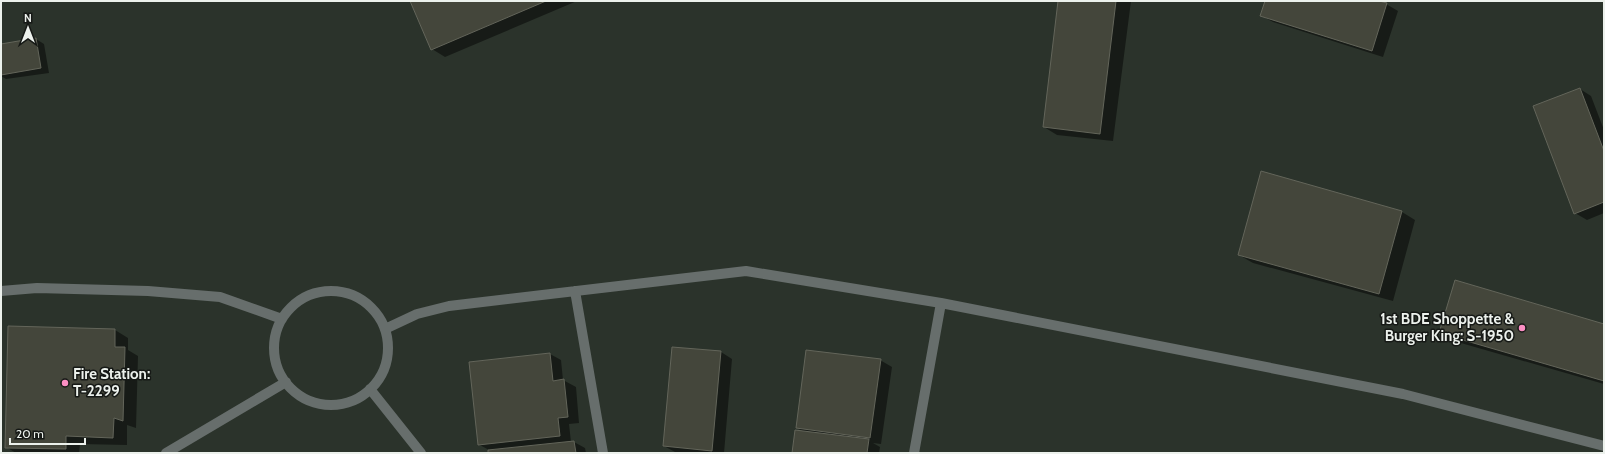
<svg xmlns="http://www.w3.org/2000/svg" width="1605" height="454" viewBox="0 0 1605 454" font-family="Cabin,sans-serif">
	<style>
		.shadow { fill: #0007 }
		.building { fill: #44463b; stroke: #63655a }
		.lines { fill: none; stroke-linecap: round; stroke-linejoin: round }
		.service { stroke: #676e6c; stroke-width: 10 }
		.poi-dot { fill: #fc8fc3; stroke: #161916; stroke-width: 1.5 }
		.labels { text-anchor: middle; dominant-baseline: central; stroke-width: 3; stroke-linejoin: round; paint-order: stroke }
		.poi-label { font-size: 15px; font-weight: bold; fill: #ecf1ec; stroke: #161916; text-anchor: end }
	</style>
	<rect width="100%" height="100%" fill="#2b332b"/>
	<path class="shadow" d="M411 1H577L445 57 432 49Z
		M1059 1H1131L1113 141 1057 135 1044 127Z
		M1266 1H1376L1386 4 1398 11 1383 57 1273 22 1262 16Z
		M36 39 44 44 49 73 6 79 1 76V45Z
		M1580 89 1591 96 1604 130V213L1587 220 1575 213Z
		M1262 173 1402 212 1415 220 1393 301 1253 263 1239 255Z
		M1604 325V384L1454 341 1440 333Z
		M115 330 128 338V350L138 356 136 428 127 425V445L80 444 79 453H16L6 447Z
		M721 352 732 359 724 453 675 452 664 446Z
		M550 354 561 360 563 380 576 387 579 423 569 424 571 442H574L585 448 586 453H489V450L478 444Z
		M880 360 892 367 881 444 873 443 880 447 879 453H793L804 432 797 428Z"/>
	<path class="building" d="M410 1H546L431 50Z
		M1058 1H1116L1100 134 1043 127Z
		M1265 1H1379L1387 3 1372 51 1260 16Z
		M36 38 41 68 1 75V44Z
		M1580 88 1604 151V202L1574 214 1533 106Z
		M1261 171 1402 211 1379 294 1238 255Z
		M1455 280 1604 324V381L1439 333Z
		M8 326 115 329V347H125L123 421 114 418 113 438 66 436V449L5 448Z
		M672 347 721 351 712 451 663 446Z
		M806 350 881 359 870 438 796 428Z
		M550 353 553 381 564 379 568 417 558 418 560 436 478 445 469 362Z
		M795 430 869 439 867 453H792Z
		M574 441 576 453H488V450Z"/>
	<g class="lines">
		<path class="service" d="M1 291 37 288 148 291 220 297 282 319
			M575 291 603 453
			M274 348a57 57 0 1 1 114 0a57 57 0 1 1-114 0Z
			M385 329 417 314 449 306 746 271 941 303 1403 394 1604 446
			M370 389 421 453
			M166 453 286 382
			M914 453 941 303"/>
	</g>
	<g class="poi-dot">
		<circle cx="1522" cy="328" r="4"/>
		<circle cx="65" cy="383" r="4"/>
	</g>
	<g class="labels">
		<g class="poi-label">
			<text x="1514" y="319">1st BDE Shoppette &amp;<tspan x="1514" dy="17">Burger King: S-1950</tspan></text>
			<text x="73" y="374" text-anchor="start">Fire Station:<tspan x="73" dy="17">T-2299</tspan></text>
		</g>
	</g>
	<rect width="1605" height="454" fill="none" stroke="#ecf1ec" stroke-width="4"/>
	<g transform="translate(28 28)" stroke="#161916" stroke-width="3" paint-order="stroke">
	<path d="M0-3L7 15L0 10L-7 15Z" fill="#ecf1ec"/>
	<text y="-6" font-size="11" font-weight="bold" text-anchor="middle" fill="#ecf1ec">N</text>
	</g>
	<path d="M10 438v6h75v-6" fill="none" stroke="#ecf1ec" stroke-width="2"/>
	<text x="16" y="438" font-size="12" fill="#ecf1ec" stroke="#161916" stroke-width="3" paint-order="stroke">20 m</text>
</svg>
